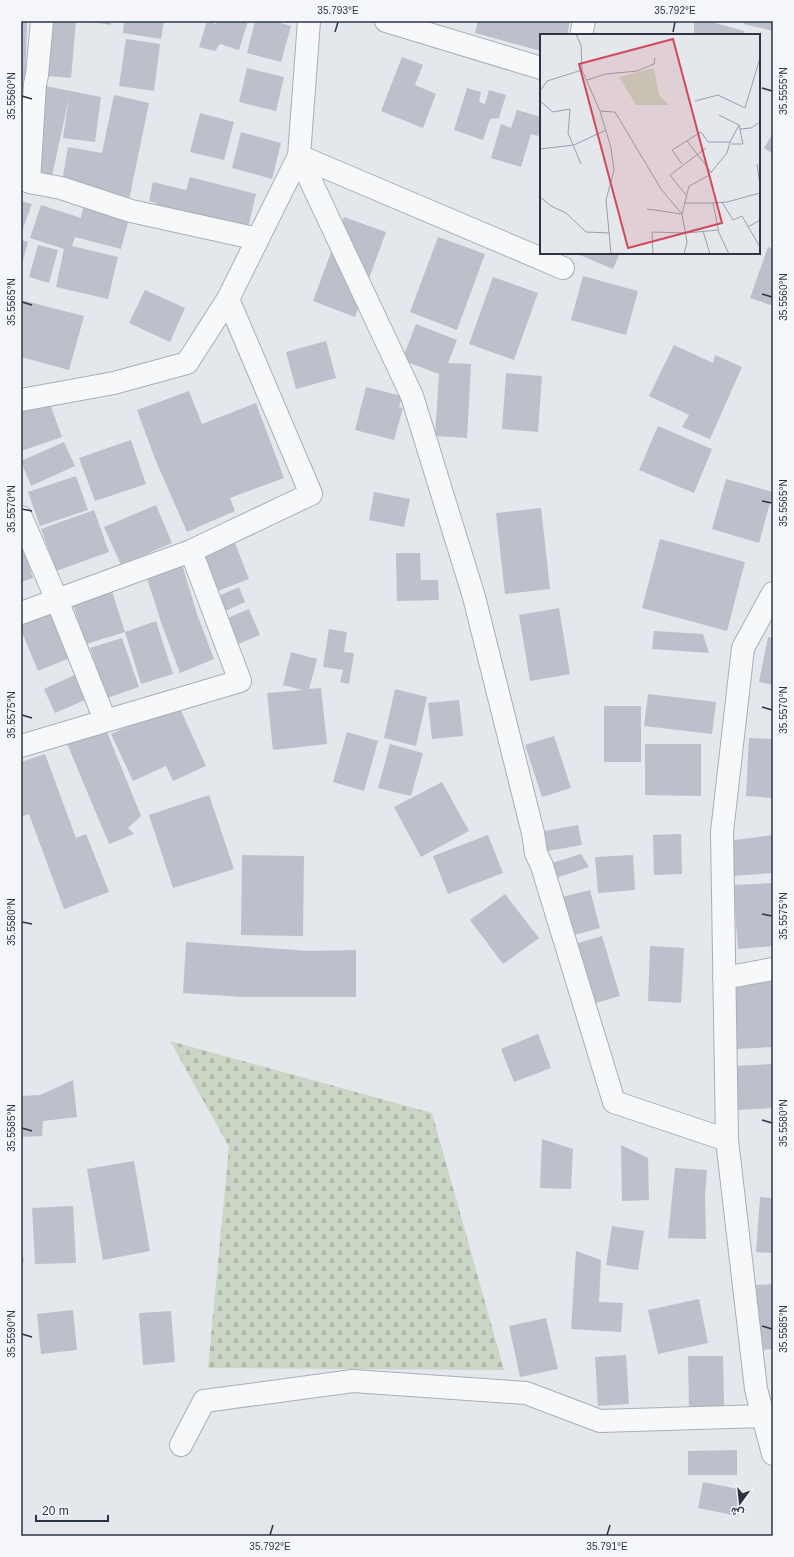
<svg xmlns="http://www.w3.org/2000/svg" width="794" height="1557" viewBox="0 0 794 1557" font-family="Helvetica,Vazirmatn,sans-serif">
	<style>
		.cemetery { fill: url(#cemetery-stones) }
		.building { fill: #bbc0ca }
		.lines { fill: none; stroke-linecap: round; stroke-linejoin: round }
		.minor-casing { stroke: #a9aeb7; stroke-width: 24 }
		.minor { stroke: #f7f8fa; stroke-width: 22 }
		.ticks { fill: none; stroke: #2b3445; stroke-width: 1.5 }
		.inset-road { fill: none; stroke: #9a9fa9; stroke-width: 1 }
		.view { fill: #d1495b; fill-opacity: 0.15; stroke: #d1495b; stroke-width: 2 }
		.inset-edge { fill: none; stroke: #2b3445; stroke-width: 2 }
		.neatline { fill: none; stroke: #2b3445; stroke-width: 1.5 }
		.ticks-label { font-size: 10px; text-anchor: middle; fill: #2b3445 }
	</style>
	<defs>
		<pattern id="cemetery-stones" width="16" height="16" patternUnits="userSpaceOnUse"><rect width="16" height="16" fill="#c9d6c5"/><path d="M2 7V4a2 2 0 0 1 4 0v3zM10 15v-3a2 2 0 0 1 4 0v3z" fill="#adb8ab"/></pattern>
	</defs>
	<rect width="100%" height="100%" fill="#e4e7ec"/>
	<path class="cemetery" d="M170 1041 432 1113 504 1370 208 1368 229 1147Z"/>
	<path class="building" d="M21 21H27L25 87H21Z
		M42 21H76L71 78 37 75Z
		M85 21H111V25Z
		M124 21H164L161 39 123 33Z
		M207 21 216 24 217 21H248L239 50 220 44 215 51 199 47Z
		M255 21H274L291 26 281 62 247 53Z
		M478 21H570L567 35H541V51L475 33Z
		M694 21H708L744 31 743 35H694Z
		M745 21H773V31L744 24Z
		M126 39 160 44 154 91 119 86Z
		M402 57 423 65 415 85 436 94 423 128 381 111Z
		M247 68 284 77 276 111 239 102Z
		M35 84 101 97 95 142 63 138 69 98 50 185 21 179Z
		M467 88 481 92 479 102 485 104 489 90 506 95 499 118 490 119 483 140 454 130Z
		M114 95 149 103 129 200 61 188 68 147 102 153Z
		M517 110 541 117V127L538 136 531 134 521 167 491 158 501 124 511 128Z
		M200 113 234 122 224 160 190 152Z
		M241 132 281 143 272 179 232 168Z
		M773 133V154L764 148Z
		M190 177 256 194 244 244 151 221 156 203 149 201 153 182 186 190Z
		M85 200 131 211 121 249 75 237 72 246 118 257 108 299 56 287 64 249 30 238 41 205 81 218Z
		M21 201 32 204 21 234Z
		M344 217 386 232 355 317 313 301Z
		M438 237 485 254 457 330 410 312Z
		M21 240 28 242 21 267Z
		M38 245 58 250 49 283 29 277Z
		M768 247 773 249V306L750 298Z
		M575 253H620L613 269Z
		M583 276 638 291 626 335 571 320Z
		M493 277 538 293 514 360 469 344Z
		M145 290 185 308 170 342 129 323Z
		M21 300 84 316 69 370 21 357Z
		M416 324 457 340 448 363 471 364 467 438 435 436 439 374 402 360Z
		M326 341 336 378 296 389 286 352Z
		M674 345 713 363 715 355 742 367 710 439 682 427 689 415 649 396Z
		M506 373 542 376 538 432 502 429Z
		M366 387 402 396 399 407 403 408 394 440 355 430Z
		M189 391 202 424 256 403 284 478 230 498 235 511 187 532 155 459 137 410Z
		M49 401 62 437 21 451V411Z
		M658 426 712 449 694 493 639 470Z
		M131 440 146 484 95 501 79 458Z
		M64 442 75 466 31 486 21 461Z
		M76 476 88 510 40 526 28 492Z
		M726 479 773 492 759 543 712 529Z
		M374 492 410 499 404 527 369 520Z
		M156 505 172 543 121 565 104 527Z
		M541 508 550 589 505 594 496 513Z
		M94 510 109 552 56 571 41 529Z
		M233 538 249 579 210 594 194 553Z
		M660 539 745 562 727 631 642 608Z
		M21 541 33 578 21 582Z
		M396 553H420L421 580H438L439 600 397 601Z
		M181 561 197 614 214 659 180 673 162 625 145 572Z
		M110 585 125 632 156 621 173 674 141 684 125 632 86 644 71 598Z
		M239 587 245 602 221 613 214 598Z
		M51 605 72 657 38 671 21 630V617Z
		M559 608 570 674 530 681 519 615Z
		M249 609 260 635 231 647 220 621Z
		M329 629 347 632 344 652 354 653 349 684 340 682 343 670 323 667Z
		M654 631 703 634 709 653 652 649Z
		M768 637 773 638V685L759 682Z
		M122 638 139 687 107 698 90 648Z
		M291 652 317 659 309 689 321 688 327 744 273 750 267 693 303 690 283 685Z
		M81 672 92 697 55 713 44 689Z
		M395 689 427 697 416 746 384 738Z
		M648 694 716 702 712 734 644 726Z
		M459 700 463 736 432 739 428 703Z
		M178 704 206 766 173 781 166 766 133 781 111 734Z
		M604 706H641V762H604Z
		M105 727 141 816 128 828 134 834 109 844 66 741Z
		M347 732 378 741 364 791 333 782Z
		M554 736 571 788 542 797 525 745Z
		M749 738 773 739V798L746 796Z
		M390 744 423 753 411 796 378 788Z
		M645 744H701V796L645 795Z
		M45 754 76 838 86 834 109 892 64 909 29 814 21 817V762Z
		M442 782 469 831 421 857 394 807Z
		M209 795 234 869 173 888 149 815Z
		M578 825 582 845 536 853 533 833Z
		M681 834 682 874 654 875 653 835Z
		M488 835 503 873 448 894 433 856Z
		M773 835V873L732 876 727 841Z
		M581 854 589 867 544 882 542 866Z
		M242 855 304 856 303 936 241 935Z
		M633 855 635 890 598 893 595 857Z
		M773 883V946L738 949 733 885Z
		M590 890 600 928 553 941 542 902Z
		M505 894 539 938 503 964 470 920Z
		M602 936 620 996 579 1008 561 948Z
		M186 942 310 951 356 950V997H244L183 993Z
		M650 946 684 948 681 1003 648 1001Z
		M773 979V1047L737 1049 733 982Z
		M538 1034 551 1068 514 1082 501 1049Z
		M773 1064V1108L737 1110 735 1066Z
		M73 1080 77 1117 43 1121 42 1136 21 1137V1096L40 1095Z
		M542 1139 573 1149 571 1189 540 1188Z
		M621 1145 648 1158 649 1200 622 1201Z
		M134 1161 150 1251 103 1260 87 1169Z
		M675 1168 707 1170 705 1196 706 1239 668 1238Z
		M760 1197 773 1198V1253L756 1252Z
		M73 1206 76 1263 35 1264 32 1208Z
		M612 1226 644 1231 638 1270 606 1265Z
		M21 1242 24 1263H21Z
		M576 1251 601 1260 599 1302 623 1303 621 1332 571 1329Z
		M773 1284V1349L761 1350 756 1285Z
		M699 1299 708 1343 658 1354 648 1310Z
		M73 1310 77 1350 41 1354 37 1314Z
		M171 1311 175 1362 143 1365 139 1313Z
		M546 1318 558 1369 520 1377 509 1326Z
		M626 1355 629 1404 598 1406 595 1357Z
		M688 1356H723L724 1407 689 1408Z
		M737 1450V1475H688V1451Z
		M703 1482 743 1490 738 1516 698 1508Z"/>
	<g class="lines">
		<g class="minor-casing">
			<path id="minor" d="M42 21 37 75 35 84 29 182 61 188 131 211 258 239
				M309 21 299 156 412 396 474 597 533 833 536 853 542 866 614 1102 727 1140
				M386 21 541 68
				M581 35 584 21
				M21 400 114 383 187 363 228 299 299 156 563 268
				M21 517 57 600 105 720
				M773 593 743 648 722 832 727 1140 756 1389 773 1454
				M21 613 191 551 311 494 228 299
				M21 746 240 681 191 551
				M724 978 773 969
				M181 1445 204 1401 353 1381 526 1393 600 1421 763 1416"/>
		</g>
		<use href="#minor" class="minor"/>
	</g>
	<path class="ticks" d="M335 32 338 22M673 32 675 22M762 88 772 91M22 96 32 99M762 294 772 297M22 302 32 305M762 501 772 503M22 509 32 511M762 707 772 710M22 715 32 718M762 914 772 916M22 922 32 924M762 1120 772 1123M22 1128 32 1131M762 1326 772 1329M22 1334 32 1337M270 1535 273 1525M607 1535 610 1525"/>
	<g transform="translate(540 34)">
		<rect width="220" height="220" fill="#e4e7ec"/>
		<path d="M114 34 119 61 129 71H96L79 43Z" fill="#c9d6c5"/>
		<path class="inset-road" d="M36 0 41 11 42 36 60 77 71 114 74 136 66 166 71 220M47 46 66 40 97 37 114 30 115 24M0 57 7 47 42 36M0 67 13 78 30 75 28 99 41 130M155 67 178 61 205 74 220 24M60 77 75 78 121 155 142 180 147 208 144 220M179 81 199 91M200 95 211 94 220 88M147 107 171 138M191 110H203L199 91M0 115 34 111 66 96M142 130 132 116 161 98 168 108H190L199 91M217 130 220 151M146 161 130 141 166 114M0 163 11 172 26 179 46 198 70 199M182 168 193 186 202 182 220 213M144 169H173L179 199 189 220M173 169 187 168 220 159M107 175 142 180 149 152 168 142 187 119 190 108M208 193 220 186M163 197 170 220M113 220 112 198 146 199 178 196"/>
		<path class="view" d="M133 5 182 189 88 214 39 30Z"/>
		<rect width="220" height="220" class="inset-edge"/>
	</g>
	<rect width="794" height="1557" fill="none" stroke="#f4f6f9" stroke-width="44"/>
	<g transform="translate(740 1503) rotate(195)" stroke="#f4f6f9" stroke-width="3" paint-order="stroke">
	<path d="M0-3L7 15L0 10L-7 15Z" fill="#2b3445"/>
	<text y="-6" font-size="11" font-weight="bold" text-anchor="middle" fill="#2b3445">ش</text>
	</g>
	<path d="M36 1515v6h72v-6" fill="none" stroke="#2b3445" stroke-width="2"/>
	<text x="42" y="1515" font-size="12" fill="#2b3445" stroke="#f4f6f9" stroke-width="3" paint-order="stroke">20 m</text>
	<rect x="22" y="22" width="750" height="1513" class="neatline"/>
	<g class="ticks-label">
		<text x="338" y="14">35.793°E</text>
		<text x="675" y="14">35.792°E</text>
		<text transform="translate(783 91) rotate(-90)" y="4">35.5555°N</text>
		<text transform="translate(11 96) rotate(-90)" y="4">35.5560°N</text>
		<text transform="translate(783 297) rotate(-90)" y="4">35.5560°N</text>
		<text transform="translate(11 302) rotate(-90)" y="4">35.5565°N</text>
		<text transform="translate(783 503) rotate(-90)" y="4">35.5565°N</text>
		<text transform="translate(11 509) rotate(-90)" y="4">35.5570°N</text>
		<text transform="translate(783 710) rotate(-90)" y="4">35.5570°N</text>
		<text transform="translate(11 715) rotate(-90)" y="4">35.5575°N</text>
		<text transform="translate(783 916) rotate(-90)" y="4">35.5575°N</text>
		<text transform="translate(11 922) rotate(-90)" y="4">35.5580°N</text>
		<text transform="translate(783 1123) rotate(-90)" y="4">35.5580°N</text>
		<text transform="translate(11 1128) rotate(-90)" y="4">35.5585°N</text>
		<text transform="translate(783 1329) rotate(-90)" y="4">35.5585°N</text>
		<text transform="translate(11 1334) rotate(-90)" y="4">35.5590°N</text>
		<text x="270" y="1550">35.792°E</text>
		<text x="607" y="1550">35.791°E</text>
	</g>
</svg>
